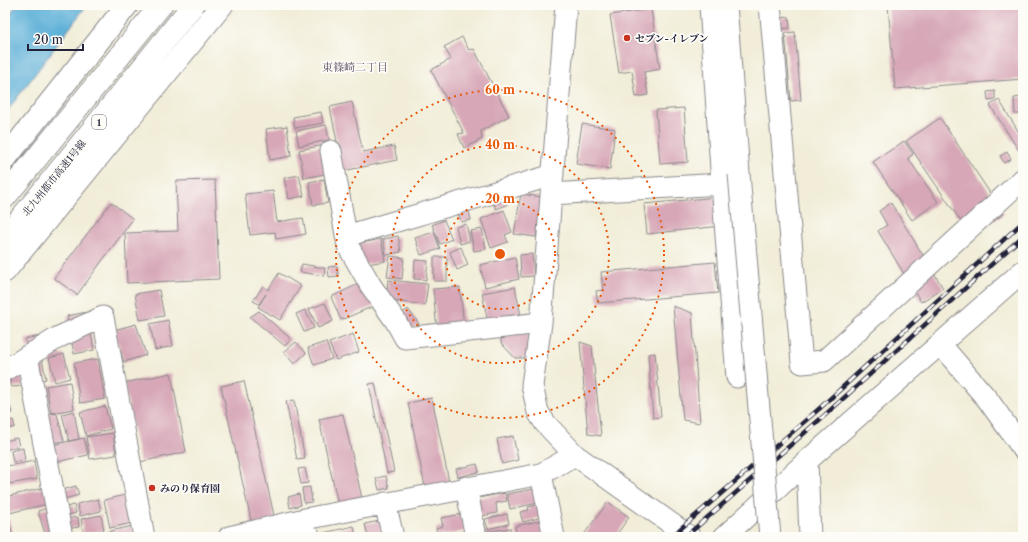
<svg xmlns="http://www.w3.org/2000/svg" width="1028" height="542" viewBox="0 0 1028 542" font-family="'Libre Caslon Text','Noto Serif JP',serif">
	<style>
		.water { fill: #5db0d8; stroke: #40698a }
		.building { fill: #d7a7b7 }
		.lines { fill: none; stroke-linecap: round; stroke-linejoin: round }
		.minor-casing { stroke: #8a888a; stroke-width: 23 }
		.highway-casing { stroke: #8a888a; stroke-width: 24 }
		.minor { stroke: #fff; stroke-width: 21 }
		.highway { stroke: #fff; stroke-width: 22 }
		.rail-casing { stroke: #22223b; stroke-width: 4.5 }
		.rail { stroke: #fdfcf7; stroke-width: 3; stroke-dasharray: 9; stroke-linecap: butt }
		.minor-bridge-casing { stroke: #8a888a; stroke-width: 23; stroke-linecap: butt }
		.minor-bridge { stroke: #fff; stroke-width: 21 }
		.ring { fill: none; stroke: #e8590c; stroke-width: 2; stroke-dasharray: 2 4 }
		.poi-dot { fill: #c8321e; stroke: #fdfcf7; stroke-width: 1.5 }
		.labels { text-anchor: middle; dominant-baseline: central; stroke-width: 3.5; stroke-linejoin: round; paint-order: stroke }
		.shield { fill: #fdfcf7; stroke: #646373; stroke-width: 1 }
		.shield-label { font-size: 9px; font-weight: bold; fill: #22223b }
		.poi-label { font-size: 10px; font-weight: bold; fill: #22223b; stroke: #fdfcf7; text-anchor: start }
		.street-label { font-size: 10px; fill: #22223b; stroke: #fdfcf7 }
		.neighbourhood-label { font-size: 11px; fill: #615166; stroke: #fdfcf7 }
		.centre { fill: #e8590c; stroke: #fdfcf7; stroke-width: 2 }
		.ring-label { font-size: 12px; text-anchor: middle; font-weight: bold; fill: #e8590c; stroke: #fdfcf7; stroke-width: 3.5; stroke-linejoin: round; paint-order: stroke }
	</style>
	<rect width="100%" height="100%" fill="#fdfcf7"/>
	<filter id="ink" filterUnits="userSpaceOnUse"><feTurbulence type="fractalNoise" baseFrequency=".025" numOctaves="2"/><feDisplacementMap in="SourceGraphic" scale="8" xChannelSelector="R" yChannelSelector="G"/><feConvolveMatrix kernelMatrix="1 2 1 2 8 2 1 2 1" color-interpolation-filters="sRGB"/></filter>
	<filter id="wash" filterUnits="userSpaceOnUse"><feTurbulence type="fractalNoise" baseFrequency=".012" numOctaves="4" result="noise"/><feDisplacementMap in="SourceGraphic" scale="16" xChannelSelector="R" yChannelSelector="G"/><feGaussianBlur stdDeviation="0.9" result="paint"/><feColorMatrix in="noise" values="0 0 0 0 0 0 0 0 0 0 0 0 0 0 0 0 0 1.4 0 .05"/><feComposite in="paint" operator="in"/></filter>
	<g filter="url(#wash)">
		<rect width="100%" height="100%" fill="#f1edd8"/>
		<path class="water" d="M16 5H87L5 114V22Z"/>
		<g id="blocks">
			<path class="building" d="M888 5H1023V79L895 89Z
				M651 9 660 69 644 72 648 95 636 97 632 71 619 73 610 15Z
				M789 17 790 28 779 29 778 18Z
				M795 32 801 100 791 101 785 33Z
				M462 37 469 50 474 49 509 116 481 131 482 139 464 148 458 134 464 133 431 70 451 59 444 47Z
				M995 91V99L988 100 987 92Z
				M1023 97V114H1015L1014 98Z
				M999 100 1023 139V157L990 105Z
				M352 102 363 152 394 146 397 160 343 171 330 107Z
				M684 108 688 162 660 164 656 110Z
				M321 112 323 123 295 128 293 117Z
				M940 118 1004 214 971 236 906 141Z
				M582 124 615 129 610 169 576 164Z
				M326 125 329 140 299 146 296 131Z
				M287 126 291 156 270 160 266 129Z
				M904 141 913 154 908 158 938 202 912 220 873 162Z
				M325 145 330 173 304 178 299 150Z
				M1007 152 1011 159 1004 163 1000 156Z
				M299 175 304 196 289 199 284 178Z
				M324 179 328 203 313 205 309 182Z
				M215 180 219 279 127 283 125 233 178 231 176 181Z
				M273 191 277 222 303 218 306 234 276 239 275 232 250 235 245 194Z
				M503 194 507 205 496 209 492 199Z
				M521 194 542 197 536 237 514 234Z
				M718 197 721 226 647 234 644 204Z
				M111 202 133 219 77 295 54 278Z
				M891 203 943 288 921 302 878 231 887 225 879 211Z
				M468 207 471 220 461 222 457 209Z
				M504 210 512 232 505 235 508 242 491 248 481 219Z
				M444 220 452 239 440 244 432 225Z
				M466 224 470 241 460 244 456 227Z
				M482 229 486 249 474 251 470 231Z
				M434 232 440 249 421 255 415 238Z
				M398 236 401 252 386 255 383 239Z
				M381 239 385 261 361 265 357 244Z
				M461 247 468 265 457 270 450 252Z
				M532 254 534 276 521 277 520 255Z
				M390 256 404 258 402 279 387 277Z
				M434 257H447V281H434Z
				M515 257 519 279 485 287 480 265Z
				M415 260 428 261 426 280 414 279Z
				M715 262 718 293 598 303 596 291 603 290 601 272Z
				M302 264 325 268 324 276 300 272Z
				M337 266 338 276 329 277 328 267Z
				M279 273 301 286 280 320 258 307 266 294 259 304 253 301 263 286 268 290Z
				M388 280 428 284 425 305 386 300Z
				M365 281 376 305 341 320 331 297Z
				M460 287 464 327 437 330 433 289Z
				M515 287 521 316 488 323 482 293Z
				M159 290 164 316 140 320 135 294Z
				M325 303 333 321 318 328 309 309Z
				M673 306 692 313 700 423 683 420Z
				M408 309 419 324 409 331 398 316Z
				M305 310 314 328 304 332 296 314Z
				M259 311 291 339 285 346 250 317Z
				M87 312 94 350 74 354 67 316Z
				M168 320 173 346 155 350 150 324Z
				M136 324 146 355 124 362 114 330Z
				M501 332H528V358H515L501 343Z
				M353 334 359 352 336 360 329 343Z
				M40 336 42 345 27 348 25 339Z
				M296 342 306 353 294 364 284 352Z
				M326 342 332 359 314 365 308 348Z
				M580 342 592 346 601 436 588 434Z
				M655 353 661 417 653 418 648 354Z
				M41 354 46 379 33 381 29 356Z
				M64 354 70 378 55 382 49 358Z
				M20 357 23 386 11 387 8 359Z
				M98 359 105 399 80 403 74 363Z
				M171 373 186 452 140 462 124 383Z
				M244 381 275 520 252 525 221 386Z
				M70 382 74 409 51 413 57 414 64 441 51 443 44 412 51 413 46 386Z
				M375 383 394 472 387 473 369 384Z
				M5 391 12 413 5 415Z
				M432 398 450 487 426 492 408 403Z
				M294 400 305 459 297 460 286 401Z
				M105 406 111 429 86 436 80 412Z
				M74 411 79 439 69 441 62 414Z
				M343 414 363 503 339 509 319 419Z
				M13 420 15 427 5 430V422Z
				M113 433 116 455 90 459 86 437Z
				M513 436 518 460 502 464 497 439Z
				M17 438 19 446 5 450V441Z
				M84 438 88 455 56 462 52 445Z
				M23 448 25 460 13 462 11 451Z
				M34 461 37 479 9 484 7 466Z
				M477 464 479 472 458 477 456 469Z
				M305 468 308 483 301 484 298 469Z
				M386 476 389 488 379 490 376 478Z
				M76 486 79 495 61 500 59 491Z
				M47 487 51 503 5 514V497Z
				M310 487 312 502 304 503 302 488Z
				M539 488 542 502 510 509 507 494Z
				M505 493 507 501 496 503 497 513 477 517 473 499Z
				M130 494 136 522 110 528 104 500Z
				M299 494 301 505 290 508 288 497Z
				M98 499 101 511 80 516 77 504Z
				M608 502 629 517 615 537H582Z
				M74 505 76 513 64 516 62 508Z
				M536 505 537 507 543 505 546 516 523 522 520 512 529 510 528 507Z
				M51 507 58 533 46 537 38 511Z
				M462 514 465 531 438 537 436 528 443 526 441 518Z
				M507 514 509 524 488 529 485 519Z
				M101 515 104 530 84 534 81 519Z
				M78 517 79 527 66 529 65 519Z
				M9 519 13 537H5V520Z
				M384 520 388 537H368L365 524Z
				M543 520 546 537H517L515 526Z
				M132 526 134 537H108L107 532Z
				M354 526 356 537H319V534Z
				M510 528 512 537H484V532Z
				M103 532 104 537H93L92 534Z"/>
		</g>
	</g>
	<g filter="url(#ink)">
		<use href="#blocks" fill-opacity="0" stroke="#8a888a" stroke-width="1"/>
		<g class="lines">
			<g class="minor-casing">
				<path id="minor" d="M566 5 541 323 532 385 538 412 545 423 575 455 690 537
					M726 5 739 174
					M770 5 802 363 824 361 1023 179
					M331 151 348 246 371 286 395 320 405 338 541 323
					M722 184 737 377
					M551 194 722 184 710 5
					M346 236 553 175
					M941 345 988 400 1023 449
					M27 356 62 537
					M5 370 59 337 103 317 144 537
					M807 461 810 537
					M541 474 554 537
					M466 487 476 537
					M385 503 393 537
					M305 519 309 537
					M229 537 305 519 541 474 575 455
					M724 537 807 461 1023 271"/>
			</g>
			<g class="highway-casing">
				<path id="highway" d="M5 159 127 5
					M5 197 161 5
					M5 238 193 5
					M5 271 222 5"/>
			</g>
			<use href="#minor" class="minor"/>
			<use href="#highway" class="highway"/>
			<g class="rail-casing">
				<path id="rail" d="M672 537 679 530 820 408 1023 222
					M685 537 825 415 1023 236"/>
			</g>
			<use href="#rail" class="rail"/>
			<g class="minor-bridge-casing">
				<path id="minor-bridge" d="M739 174 770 537"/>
			</g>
			<use href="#minor-bridge" class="minor-bridge"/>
		</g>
	</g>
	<g class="ring">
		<circle cx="500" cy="254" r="55"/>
		<circle cx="500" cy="254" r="109"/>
		<circle cx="500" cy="254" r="164"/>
	</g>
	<g class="poi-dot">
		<circle cx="627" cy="38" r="4"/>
		<circle cx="152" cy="488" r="4"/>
	</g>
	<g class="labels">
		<rect class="shield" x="92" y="115" width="14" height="14" rx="3"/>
		<g class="shield-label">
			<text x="99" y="122">1</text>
		</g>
		<g class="poi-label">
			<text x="635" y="38">セブン-イレブン</text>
			<text x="160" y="488">みのり保育園</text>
		</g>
		<g class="street-label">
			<text transform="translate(54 178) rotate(-51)">北九州都市高速1号線</text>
		</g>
		<g class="neighbourhood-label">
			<text x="355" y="67">東篠崎二丁目</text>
		</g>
	</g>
	<circle cx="500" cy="254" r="6" class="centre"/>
	<g class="ring-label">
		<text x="500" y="94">60 m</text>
		<text x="500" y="149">40 m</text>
		<text x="500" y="203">20 m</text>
	</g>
	<rect width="1028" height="542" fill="none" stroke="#fdfcf7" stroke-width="20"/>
	<path d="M28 44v6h55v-6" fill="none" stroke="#22223b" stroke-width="2"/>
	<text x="34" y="44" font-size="12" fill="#22223b" stroke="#fdfcf7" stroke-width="3" paint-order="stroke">20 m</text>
</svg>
